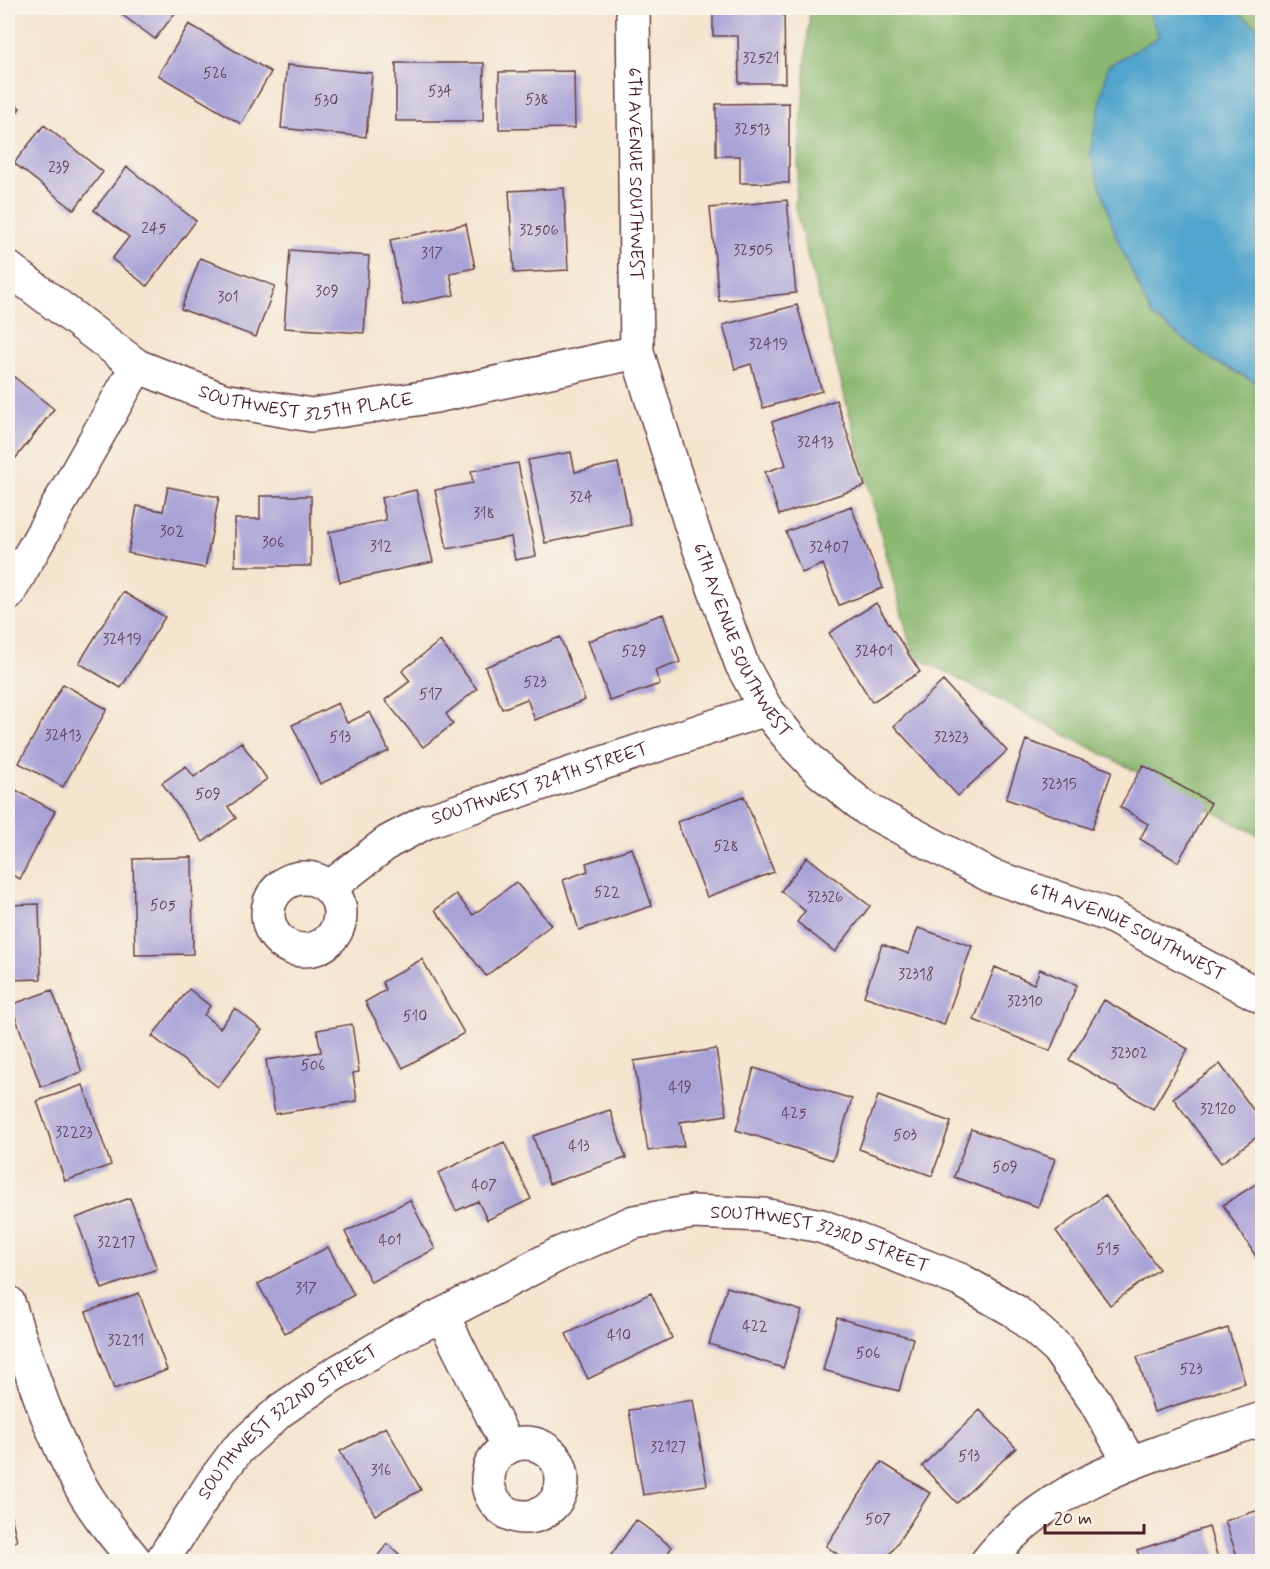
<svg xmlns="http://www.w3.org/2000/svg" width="1270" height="1569" viewBox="0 0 1270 1569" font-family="Mynerve,sans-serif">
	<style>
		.forest { fill: #8ab871; stroke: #6a6c4e; stroke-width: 1.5 }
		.water { fill: #51a5cc; stroke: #4e627c; stroke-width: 1.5 }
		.building { fill: #a9a2d7 }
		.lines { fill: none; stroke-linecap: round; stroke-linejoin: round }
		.street-casing { stroke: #643d43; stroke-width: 36 }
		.street { stroke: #fff; stroke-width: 33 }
		.labels { text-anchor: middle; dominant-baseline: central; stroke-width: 4.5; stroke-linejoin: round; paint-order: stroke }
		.number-label { font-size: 15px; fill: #624056 }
		.street-label { font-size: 18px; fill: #4a1f2b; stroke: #f7f3e8 }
	</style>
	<rect width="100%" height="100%" fill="#f7f3e8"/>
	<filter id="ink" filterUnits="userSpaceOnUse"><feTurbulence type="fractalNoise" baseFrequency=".0167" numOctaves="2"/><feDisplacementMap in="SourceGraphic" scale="12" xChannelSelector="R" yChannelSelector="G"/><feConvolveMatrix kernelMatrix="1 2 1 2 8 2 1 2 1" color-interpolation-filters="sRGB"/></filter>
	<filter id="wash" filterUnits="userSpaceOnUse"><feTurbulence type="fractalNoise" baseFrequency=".008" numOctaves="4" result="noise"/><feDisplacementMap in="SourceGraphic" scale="24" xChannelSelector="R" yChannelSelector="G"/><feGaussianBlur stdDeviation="1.35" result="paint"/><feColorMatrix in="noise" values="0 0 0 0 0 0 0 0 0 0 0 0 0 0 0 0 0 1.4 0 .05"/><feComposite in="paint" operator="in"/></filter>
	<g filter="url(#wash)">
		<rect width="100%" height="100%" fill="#f5e4ce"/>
		<path class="forest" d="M810 8H1262V837L913 655 795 207Z"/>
		<path class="water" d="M1148 8H1232L1262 30V390L1260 384 1214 361 1152 316 1116 236 1090 153 1108 66 1159 37Z"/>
		<g id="blocks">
			<path class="building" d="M113 8H179L155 39Z
				M713 8H784L785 83H739L738 36H713Z
				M189 24 271 72 241 124 158 75Z
				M396 63H484L483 121H396Z
				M287 65 372 73 366 137 281 128Z
				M574 71 575 128 499 129V72Z
				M8 98 20 108 8 123Z
				M789 103V183H740V156H716V104Z
				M44 125 103 172 74 210 14 163Z
				M127 167 196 221 147 286 112 259 129 237 94 210Z
				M564 188 568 270 514 273 509 191Z
				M787 200 796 293 719 301 710 208Z
				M466 224 475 268 450 273 454 295 403 305 390 240Z
				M290 250 369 256 364 333 284 328Z
				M200 258 275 286 256 337 181 309Z
				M797 305 822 391 763 408 751 364 735 369 723 325Z
				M8 372 54 409 8 468Z
				M836 400 865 486 779 515 765 472 786 465 772 422Z
				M571 452 575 472 618 463 631 525 545 543 528 460Z
				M518 463 536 556 515 560 511 537 447 549 435 490 473 483 471 471Z
				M168 487 219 497 205 568 128 553 137 506 163 511Z
				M416 490 433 562 340 582 329 532 386 520 381 498Z
				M260 496H311V566H235V519H260Z
				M851 506 883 588 839 605 823 564 802 573 786 532Z
				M123 592 165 617 121 688 79 663Z
				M876 603 920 672 872 702 829 633Z
				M663 614 680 662 655 671 660 684 610 701 588 641Z
				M560 637 585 700 535 720 527 699 502 709 485 667Z
				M440 641 477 689 446 714 453 724 423 747 385 700 410 681 402 671Z
				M943 681 1007 751 958 796 894 726Z
				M63 684 107 709 63 787 19 763Z
				M338 703 347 723 370 712 389 751 320 784 292 725Z
				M1026 740 1112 771 1092 829 1006 799Z
				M241 742 267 779 228 807 236 818 203 842 162 783 186 766 194 777Z
				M1143 765 1211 803 1178 862 1140 839 1148 824 1120 807Z
				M8 786 55 811 20 879 8 873Z
				M744 796 774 872 707 897 677 822Z
				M632 848 652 906 579 930 563 880 588 871 586 863Z
				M192 857 193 954 135 955 133 859Z
				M807 857 870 906 835 952 797 922 805 911 781 891Z
				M516 882 551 925 486 976 435 910 456 894 473 915Z
				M39 904 41 979 8 980V905Z
				M918 928 972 946 944 1025 864 996 882 944 909 954Z
				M422 959 464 1033 403 1068 365 1002 386 990 382 982Z
				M995 967 1034 984 1040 969 1077 985 1050 1051 974 1020Z
				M189 989 210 1006 204 1015 220 1028 235 1008 262 1030 218 1087 152 1036Z
				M52 990 82 1072 41 1087 11 1005Z
				M1104 1000 1188 1049 1153 1109 1069 1060Z
				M352 1024 359 1072 353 1073 357 1101 275 1114 266 1060 321 1052 317 1030Z
				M716 1049 727 1115 680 1122 684 1146 648 1151 634 1061Z
				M1220 1064 1262 1122V1133L1221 1163 1173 1098Z
				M754 1068 852 1099 833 1160 736 1130Z
				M83 1085 111 1165 65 1181 37 1101Z
				M878 1096 951 1122 932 1176 859 1149Z
				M610 1110 626 1158 549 1184 533 1136Z
				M971 1129 1055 1159 1038 1207 954 1177Z
				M504 1142 531 1199 487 1220 478 1201 456 1211 438 1173Z
				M1262 1180V1266L1223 1205Z
				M1105 1195 1159 1269 1110 1305 1056 1231Z
				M130 1198 157 1269 102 1289 76 1218Z
				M410 1200 435 1249 371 1282 345 1232Z
				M328 1247 354 1295 285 1333 258 1284Z
				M727 1287 802 1311 783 1368 709 1344Z
				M139 1293 167 1370 114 1389 86 1312Z
				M651 1293 672 1338 588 1379 566 1334Z
				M837 1318 913 1338 899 1391 823 1370Z
				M1228 1328 1245 1383 1154 1412 1137 1357Z
				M693 1400 707 1485 643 1495 629 1410Z
				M980 1410 1016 1448 957 1503 922 1466Z
				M386 1427 421 1490 375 1515 340 1451Z
				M881 1462 930 1493 885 1562H849L826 1546Z
				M8 1502 17 1541 8 1543Z
				M1262 1509V1562H1239L1225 1521Z
				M636 1520 672 1547 662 1562H606Z
				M1209 1527 1219 1562H1141L1137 1550Z
				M387 1544 409 1562H373Z"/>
		</g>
	</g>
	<g filter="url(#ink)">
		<use href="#blocks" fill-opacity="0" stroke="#643d43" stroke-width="1.5"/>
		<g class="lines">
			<g class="street-casing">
				<g id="street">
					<path id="s1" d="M633 8 637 352 690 522 742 665 766 709 797 747 822 773 868 810 991 876 1109 915 1262 997"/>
					<path id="s2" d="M8 268 137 366 223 400 311 415 436 396 637 352"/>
					<path d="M8 594 137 366"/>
					<circle cx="304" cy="914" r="36"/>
					<path id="s3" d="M330 888 339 880 388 842 428 821 766 709"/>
					<path d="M8 1302C29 1365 48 1429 81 1487 96 1514 117 1538 136 1562"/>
					<path d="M442 1315 508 1447"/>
					<circle cx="525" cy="1480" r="37"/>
					<path id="s4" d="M161 1562 213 1482 237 1450 281 1410 331 1376 400 1335 442 1315 561 1253 634 1222 693 1212 763 1215 821 1226 960 1280 1015 1311 1057 1348 1095 1401 1130 1463"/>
					<path d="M987 1562C1053 1477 1165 1451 1262 1419"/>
				</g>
			</g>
			<use href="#street" class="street"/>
		</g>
	</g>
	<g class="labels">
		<g class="number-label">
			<text x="761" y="59">32521</text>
			<text x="215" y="74">526</text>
			<text x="440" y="92">534</text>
			<text x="537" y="100">538</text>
			<text x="326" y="101">530</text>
			<text x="752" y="130">32513</text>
			<text x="59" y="168">239</text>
			<text x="154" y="229">245</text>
			<text x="539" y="231">32506</text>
			<text x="753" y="251">32505</text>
			<text x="432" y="254">317</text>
			<text x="327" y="292">309</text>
			<text x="228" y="298">301</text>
			<text x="768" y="345">32419</text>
			<text x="815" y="443">32413</text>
			<text x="581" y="498">324</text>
			<text x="484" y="514">318</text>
			<text x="172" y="532">302</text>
			<text x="273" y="543">306</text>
			<text x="381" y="547">312</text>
			<text x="829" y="548">32407</text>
			<text x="122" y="640">32419</text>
			<text x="634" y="652">529</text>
			<text x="874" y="652">32401</text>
			<text x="535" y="683">523</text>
			<text x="431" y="695">517</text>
			<text x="63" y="736">32413</text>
			<text x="340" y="738">513</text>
			<text x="951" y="738">32323</text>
			<text x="1059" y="785">32315</text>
			<text x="208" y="795">509</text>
			<text x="726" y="847">528</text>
			<text x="607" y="893">522</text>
			<text x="825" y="898">32326</text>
			<text x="163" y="906">505</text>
			<text x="916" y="975">32318</text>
			<text x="1025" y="1002">32310</text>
			<text x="415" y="1017">510</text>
			<text x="1129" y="1054">32302</text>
			<text x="313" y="1066">506</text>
			<text x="680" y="1088">419</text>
			<text x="1218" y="1110">32120</text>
			<text x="794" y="1114">425</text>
			<text x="74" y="1133">32223</text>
			<text x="905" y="1136">503</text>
			<text x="579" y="1147">413</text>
			<text x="1005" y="1168">509</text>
			<text x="484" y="1186">407</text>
			<text x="390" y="1241">401</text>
			<text x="116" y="1243">32217</text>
			<text x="1108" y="1250">515</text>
			<text x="306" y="1289">317</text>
			<text x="755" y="1327">422</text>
			<text x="619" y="1336">410</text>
			<text x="126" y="1341">32211</text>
			<text x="868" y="1354">506</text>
			<text x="1191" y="1370">523</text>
			<text x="668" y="1448">32127</text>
			<text x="969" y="1457">513</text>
			<text x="381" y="1471">316</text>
			<text x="878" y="1520">507</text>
		</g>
		<g class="street-label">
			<text stroke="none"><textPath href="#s1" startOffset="166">6TH AVENUE SOUTHWEST</textPath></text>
			<text stroke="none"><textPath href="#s2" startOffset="338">SOUTHWEST 325TH PLACE</textPath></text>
			<text stroke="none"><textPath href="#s1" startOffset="652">6TH AVENUE SOUTHWEST</textPath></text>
			<text stroke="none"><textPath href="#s3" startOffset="237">SOUTHWEST 324TH STREET</textPath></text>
			<text stroke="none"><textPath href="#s1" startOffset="1156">6TH AVENUE SOUTHWEST</textPath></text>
			<text stroke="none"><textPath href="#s4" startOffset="786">SOUTHWEST 323RD STREET</textPath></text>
			<text stroke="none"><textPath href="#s4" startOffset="192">SOUTHWEST 322ND STREET</textPath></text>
		</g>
	</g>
	<rect width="1270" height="1569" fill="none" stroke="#f7f3e8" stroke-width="30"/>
	<path d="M1045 1524v9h99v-9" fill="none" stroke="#4a1f2b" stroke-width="3"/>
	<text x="1054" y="1524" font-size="18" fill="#4a1f2b" stroke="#f7f3e8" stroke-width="4.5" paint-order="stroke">20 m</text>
</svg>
